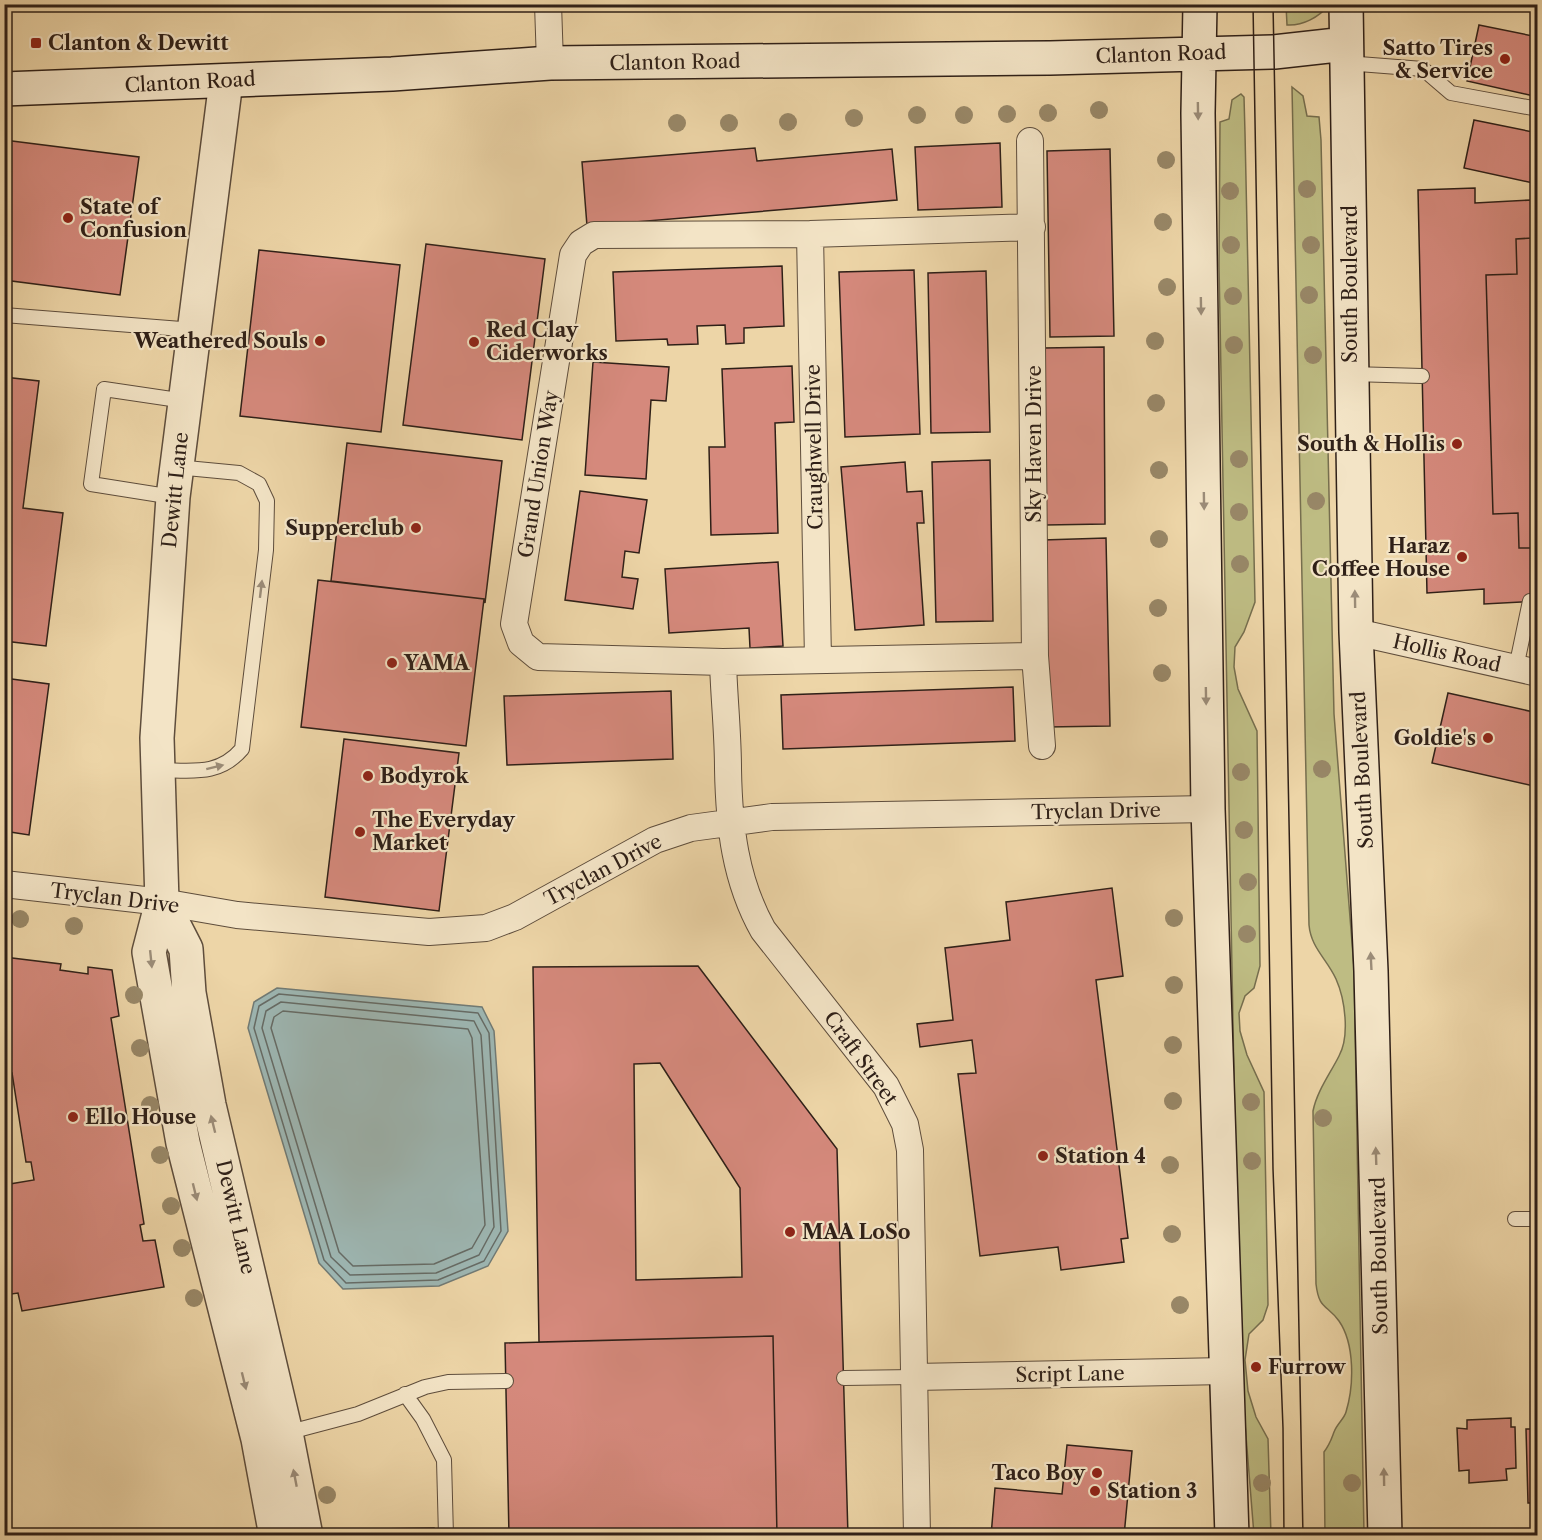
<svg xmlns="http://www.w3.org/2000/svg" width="1542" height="1540" viewBox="0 0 1542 1540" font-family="'Libre Caslon Text',serif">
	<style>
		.green { fill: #bebc83; stroke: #766e4e; stroke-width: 1.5 }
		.water { fill: #9db6b2; stroke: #717a74; stroke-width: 1.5 }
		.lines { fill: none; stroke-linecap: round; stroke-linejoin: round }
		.shore { stroke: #666b65; stroke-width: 1.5 }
		.building { fill: #d5897c; stroke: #2f2018; stroke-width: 1.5; fill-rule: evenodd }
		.service-casing { stroke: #5e4d3c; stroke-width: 16 }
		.minor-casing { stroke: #5e4d3c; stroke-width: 28 }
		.tertiary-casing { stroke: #5e4d3c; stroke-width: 36 }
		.secondary-casing { stroke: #2f2018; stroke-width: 36 }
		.service { stroke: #f3e4c6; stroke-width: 14 }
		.minor { stroke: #f3e4c6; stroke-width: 26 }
		.tertiary { stroke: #f3e4c6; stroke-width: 33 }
		.secondary { stroke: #f3e4c6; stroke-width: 33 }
		.tram { stroke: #2f2018; stroke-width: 1.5 }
		.tree { fill: #988767 }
		.oneway { fill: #9b8c78 }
		.poi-dot { fill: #8f2418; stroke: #f3e4c6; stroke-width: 2 }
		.labels { text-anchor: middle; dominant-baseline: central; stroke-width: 4.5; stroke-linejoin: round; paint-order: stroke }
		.poi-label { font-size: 20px; font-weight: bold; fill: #2f2018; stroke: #f3e4c6; text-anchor: start }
		.street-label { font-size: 20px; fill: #2f2018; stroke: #f3e4c6 }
	</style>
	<rect width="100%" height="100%" fill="#edd5a7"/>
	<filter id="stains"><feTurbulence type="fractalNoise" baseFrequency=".00333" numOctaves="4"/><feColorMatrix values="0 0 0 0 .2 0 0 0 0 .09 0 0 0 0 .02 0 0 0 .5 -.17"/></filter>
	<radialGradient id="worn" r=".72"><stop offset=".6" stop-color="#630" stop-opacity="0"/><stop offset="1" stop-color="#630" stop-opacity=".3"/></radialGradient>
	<path class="green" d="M1286 5V4L1329 5C1319 17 1303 26 1287 25Z
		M1292 87 1303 96 1307 116 1319 117 1321 140 1334 714 1354 968 1364 1535H1325L1324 1452C1330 1444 1331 1440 1334 1432 1337 1424 1344 1419 1346 1412 1354 1386 1355 1344 1339 1321 1327 1304 1319 1310 1316 1284L1313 1111C1317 1091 1330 1074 1339 1056 1350 1036 1345 999 1336 979 1327 959 1311 948 1309 925Z
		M1241 94 1244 97 1245 133 1255 602 1244 632 1235 647 1234 667 1238 689 1257 731 1260 966 1254 988 1245 996 1239 1013 1240 1031 1247 1055 1264 1092 1268 1305 1263 1320 1249 1334 1245 1360 1248 1391 1256 1417 1268 1439 1271 1536 1254 1535 1239 1349 1219 265 1220 122 1229 119 1232 100Z"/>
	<path class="water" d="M277 988 482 1007 494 1031 508 1231 488 1266 439 1286 343 1289 319 1263 248 1028 254 1002Z"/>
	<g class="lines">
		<path class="shore" d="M279 994 478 1013 489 1033 501 1231 484 1261 438 1280 346 1283 324 1260 254 1028 259 1006Z
			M281 1002 474 1021 481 1035 494 1227 479 1255 436 1273 350 1275 331 1257 262 1028 266 1011Z
			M283 1011 468 1029 472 1038 485 1225 472 1248 434 1264 353 1266 339 1252 271 1028 274 1017Z"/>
	</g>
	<path class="building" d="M1479 25 1538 37V97L1467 81Z
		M1474 120 1538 133V184L1464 168Z
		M4 140 139 157 120 295 4 280Z
		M1000 143 1002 207 918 210 915 147Z
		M755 148 757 161 892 149 897 200 587 226 582 162Z
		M1110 149 1114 336 1050 337 1047 151Z
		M1475 188V203L1531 200 1532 238 1516 239 1517 274 1486 275 1493 514 1518 513 1519 548H1538V601L1484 604V589L1427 593 1418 190Z
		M1532 238H1538V548H1519L1518 513 1493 514 1486 275 1517 274 1516 239Z
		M426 244 545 259 522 440 403 425Z
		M259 250 400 265 381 432 240 416Z
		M782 266 784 326 744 328V343L726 344 725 325 697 326 698 344 668 345 667 339 616 341 613 272Z
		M914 270 920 434 845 437 839 272Z
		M986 271 990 432 931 433 928 273Z
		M1104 347 1105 524 1045 525 1044 348Z
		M593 362 669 367 666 401 651 400 646 479 585 475Z
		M792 366 794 422 775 423 778 533 711 535 709 447H725L722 369Z
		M4 377 39 381 23 508 63 513 46 646 4 641Z
		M347 443 502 461 485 603 484 599 331 581Z
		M990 460 993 621 936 622 932 462Z
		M905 462 907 492 922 491 924 523H917L924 625 855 630 841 467Z
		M580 491 647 500 639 553 625 551 622 577 638 579 633 609 565 600Z
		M1106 538 1110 726 1047 727 1043 540Z
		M778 562 783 646 750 648 749 628 669 633 665 569Z
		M318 580 484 599 466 746 301 727Z
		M4 678 49 684 29 835 4 831Z
		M1013 687 1015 741 783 749 781 695Z
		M671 691 673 759 507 765 504 696Z
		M1448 693 1538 713V787L1432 763Z
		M344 739 459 753 439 911 325 897Z
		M1112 888 1123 976 1096 980 1128 1238 1121 1239 1124 1262 1061 1270 1058 1247 980 1256 958 1074 976 1073 972 1040 920 1047 917 1024 953 1020 945 948 1010 940 1006 902Z
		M4 957 61 964 60 970 88 974V967L112 970 119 1016 111 1018 144 1224 140 1225 143 1241 155 1240 164 1287 22 1311 18 1293 4 1295V1185L34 1180 31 1162H26L12 1073 4 1072Z
		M698 966 837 1149 848 1536H777L773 1336 539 1342 533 967ZM660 1063 740 1188 742 1277 636 1280 634 1064Z
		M773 1336 777 1536H509L505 1343Z
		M1511 1418V1427H1515L1516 1468 1506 1469 1507 1480 1469 1483V1470L1459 1471 1457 1428 1467 1429V1420Z
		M1526 1429H1538V1503H1528Z
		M1067 1445 1132 1451 1124 1536H991L995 1488 1062 1494Z
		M434 1528V1536H377V1529Z"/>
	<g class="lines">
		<g class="service-casing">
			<path id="service" d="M1494 4H1495
				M1346 63 1423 69 1451 93 1538 109
				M4 315 194 330
				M1351 374 1422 376
				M173 497 91 484 104 389 185 401
				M1516 668 1530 601
				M157 770C191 770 218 777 242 749L266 550 267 501 259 484 239 473 176 467
				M1515 1219H1538
				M844 1378 914 1377
				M405 1394 423 1419 444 1460 446 1536
				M286 1433 358 1414 425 1387 448 1382 506 1381"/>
		</g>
		<g class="minor-casing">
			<path id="minor" d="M548 4 550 63
				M1030 141 1035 656 1042 746
				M1032 227 810 234 594 235 581 243 573 255 514 624 521 643 538 657 723 662 1035 656
				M810 234 818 660
				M1356 632 1538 673
				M723 662C724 698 728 733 728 769 729 826 735 880 763 930L886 1086 905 1124 910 1150 917 1536
				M4 884 162 902 237 915 429 932 486 928 515 917 655 840 691 828 772 817 1208 809
				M914 1377 1226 1371"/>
		</g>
		<g class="tertiary-casing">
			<path id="tertiary" d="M226 81 173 497 157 738 162 902 149 952 183 1143 258 1439 276 1536
				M162 902 186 949 189 993 209 1105 286 1433 306 1536"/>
		</g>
		<g class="secondary-casing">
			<path id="secondary" d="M1200 4 1198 113 1208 809 1232 1536
				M1346 4 1356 632 1371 971 1385 1536
				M4 89 392 74 550 63 1050 58 1274 52 1346 44"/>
		</g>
		<use href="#service" class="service"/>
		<use href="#minor" class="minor"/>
		<use href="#tertiary" class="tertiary"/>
		<use href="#secondary" class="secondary"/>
		<path class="tram" d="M1253 4 1273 1169 1283 1428 1284 1536
			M1273 4 1303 1536"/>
	</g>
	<g class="tree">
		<circle cx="1099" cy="110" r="9"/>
		<circle cx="1048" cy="113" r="9"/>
		<circle cx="1007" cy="114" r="9"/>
		<circle cx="917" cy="115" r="9"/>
		<circle cx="964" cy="115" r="9"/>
		<circle cx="854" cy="118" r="9"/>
		<circle cx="788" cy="122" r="9"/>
		<circle cx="677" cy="123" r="9"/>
		<circle cx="729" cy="123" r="9"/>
		<circle cx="1166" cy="160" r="9"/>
		<circle cx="1307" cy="189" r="9"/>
		<circle cx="1230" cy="191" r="9"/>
		<circle cx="1163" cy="222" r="9"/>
		<circle cx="1231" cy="245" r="9"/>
		<circle cx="1311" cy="245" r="9"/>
		<circle cx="1167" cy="287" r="9"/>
		<circle cx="1309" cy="295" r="9"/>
		<circle cx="1233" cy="296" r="9"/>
		<circle cx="1155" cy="341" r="9"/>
		<circle cx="1234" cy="345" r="9"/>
		<circle cx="1313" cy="355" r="9"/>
		<circle cx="1156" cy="403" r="9"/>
		<circle cx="1239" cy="459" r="9"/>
		<circle cx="1159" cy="470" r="9"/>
		<circle cx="1316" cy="501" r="9"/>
		<circle cx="1239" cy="512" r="9"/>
		<circle cx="1159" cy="539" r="9"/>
		<circle cx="1240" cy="564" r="9"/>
		<circle cx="1158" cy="608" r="9"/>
		<circle cx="1162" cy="673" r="9"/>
		<circle cx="1322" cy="769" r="9"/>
		<circle cx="1241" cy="772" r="9"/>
		<circle cx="1244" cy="830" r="9"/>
		<circle cx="1248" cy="882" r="9"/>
		<circle cx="1174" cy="918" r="9"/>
		<circle cx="20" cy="919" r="9"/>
		<circle cx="74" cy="926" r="9"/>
		<circle cx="1247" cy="934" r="9"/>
		<circle cx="1174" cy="985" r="9"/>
		<circle cx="134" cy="995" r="9"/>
		<circle cx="1173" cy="1045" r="9"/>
		<circle cx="140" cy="1048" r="9"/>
		<circle cx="1173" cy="1101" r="9"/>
		<circle cx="1251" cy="1102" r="9"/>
		<circle cx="150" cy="1105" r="9"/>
		<circle cx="1323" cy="1118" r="9"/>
		<circle cx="160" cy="1155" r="9"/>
		<circle cx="1252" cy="1161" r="9"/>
		<circle cx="1170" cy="1165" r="9"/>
		<circle cx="171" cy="1206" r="9"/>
		<circle cx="1172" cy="1234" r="9"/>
		<circle cx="182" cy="1248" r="9"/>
		<circle cx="194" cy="1298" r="9"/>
		<circle cx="1180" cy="1305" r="9"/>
		<circle cx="1262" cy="1483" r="9"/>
		<circle cx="1352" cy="1483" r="9"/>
		<circle cx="327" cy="1495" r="9"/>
	</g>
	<defs><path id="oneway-solid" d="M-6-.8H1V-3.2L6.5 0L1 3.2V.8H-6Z" transform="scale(1.5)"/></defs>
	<g class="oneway">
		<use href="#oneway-solid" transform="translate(1198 111) rotate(89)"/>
		<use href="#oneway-solid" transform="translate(1201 306) rotate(89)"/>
		<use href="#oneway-solid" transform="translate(1204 501) rotate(89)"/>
		<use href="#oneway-solid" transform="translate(261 589) rotate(-83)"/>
		<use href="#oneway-solid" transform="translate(1355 599) rotate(-91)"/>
		<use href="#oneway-solid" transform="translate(1206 696) rotate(89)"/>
		<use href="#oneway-solid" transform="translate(215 767) rotate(-14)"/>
		<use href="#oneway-solid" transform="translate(151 959) rotate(84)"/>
		<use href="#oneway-solid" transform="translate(1371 961) rotate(-93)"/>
		<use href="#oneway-solid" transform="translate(213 1124) rotate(-104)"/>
		<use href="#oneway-solid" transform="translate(1376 1156) rotate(-92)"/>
		<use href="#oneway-solid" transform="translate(195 1192) rotate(76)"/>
		<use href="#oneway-solid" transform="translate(244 1381) rotate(76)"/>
		<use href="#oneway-solid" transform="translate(1384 1477) rotate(-91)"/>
		<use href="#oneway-solid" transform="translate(295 1478) rotate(-101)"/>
	</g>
	<g class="poi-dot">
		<rect x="30" y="37" width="12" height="12" rx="3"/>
		<circle cx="1505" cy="59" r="6"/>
		<circle cx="68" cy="218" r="6"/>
		<circle cx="320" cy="341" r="6"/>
		<circle cx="474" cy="342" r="6"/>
		<circle cx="1457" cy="444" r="6"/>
		<circle cx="416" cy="528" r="6"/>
		<circle cx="1462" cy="557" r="6"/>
		<circle cx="392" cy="663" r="6"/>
		<circle cx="1488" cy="738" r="6"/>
		<circle cx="368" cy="776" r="6"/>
		<circle cx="360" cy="832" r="6"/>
		<circle cx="73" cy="1117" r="6"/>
		<circle cx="1043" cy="1156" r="6"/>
		<circle cx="790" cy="1232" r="6"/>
		<circle cx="1256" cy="1367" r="6"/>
		<circle cx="1097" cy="1473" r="6"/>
		<circle cx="1095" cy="1491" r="6"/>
	</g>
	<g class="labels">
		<g class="poi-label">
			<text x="48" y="43">Clanton &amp; Dewitt</text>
			<text x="1493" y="48" text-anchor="end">Satto Tires<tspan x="1493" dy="23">&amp; Service</tspan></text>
			<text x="80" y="207">State of<tspan x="80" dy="23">Confusion</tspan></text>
			<text x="486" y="330">Red Clay<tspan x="486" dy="23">Ciderworks</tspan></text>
			<text x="308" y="341" text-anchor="end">Weathered Souls</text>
			<text x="1445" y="444" text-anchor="end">South &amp; Hollis</text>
			<text x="404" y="528" text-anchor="end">Supperclub</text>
			<text x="1450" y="546" text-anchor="end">Haraz<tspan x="1450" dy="23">Coffee House</tspan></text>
			<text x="404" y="663">YAMA</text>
			<text x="1476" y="738" text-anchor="end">Goldie's</text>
			<text x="380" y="776">Bodyrok</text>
			<text x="372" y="820">The Everyday<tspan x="372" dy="23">Market</tspan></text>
			<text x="85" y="1117">Ello House</text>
			<text x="1055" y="1156">Station 4</text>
			<text x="802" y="1232">MAA LoSo</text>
			<text x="1268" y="1367">Furrow</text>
			<text x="1085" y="1473" text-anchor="end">Taco Boy</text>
			<text x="1107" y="1491">Station 3</text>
		</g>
		<g class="street-label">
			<text transform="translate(1161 54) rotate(-2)">Clanton Road</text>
			<text transform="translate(675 62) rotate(-1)">Clanton Road</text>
			<text transform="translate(190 82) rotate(-3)">Clanton Road</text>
			<text transform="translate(1350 284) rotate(-90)">South Boulevard</text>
			<text transform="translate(1034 444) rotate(-90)">Sky Haven Drive</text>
			<text transform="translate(814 447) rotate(-91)">Craughwell Drive</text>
			<text transform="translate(538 474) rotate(-81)">Grand Union Way</text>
			<text transform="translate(175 490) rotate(-84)">Dewitt Lane</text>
			<text transform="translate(1447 653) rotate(13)">Hollis Road</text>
			<text transform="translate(1362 770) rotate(-93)">South Boulevard</text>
			<text transform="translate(1096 811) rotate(-1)">Tryclan Drive</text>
			<text transform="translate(603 870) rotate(-28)">Tryclan Drive</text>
			<text transform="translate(115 898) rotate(7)">Tryclan Drive</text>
			<text transform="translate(861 1058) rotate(54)">Craft Street</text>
			<text transform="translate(236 1217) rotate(77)">Dewitt Lane</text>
			<text transform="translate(1379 1256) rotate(-91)">South Boulevard</text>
			<text transform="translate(1070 1374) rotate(-1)">Script Lane</text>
		</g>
	</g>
	<rect width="1542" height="1540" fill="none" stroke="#edd5a7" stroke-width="24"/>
	<rect x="6" y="6" width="1530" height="1528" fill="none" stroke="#2f2018" stroke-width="3"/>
	<rect x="12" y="12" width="1518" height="1516" fill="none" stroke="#2f2018" stroke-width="1.5"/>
	<rect width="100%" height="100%" filter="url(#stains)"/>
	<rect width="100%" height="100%" fill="url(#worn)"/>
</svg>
